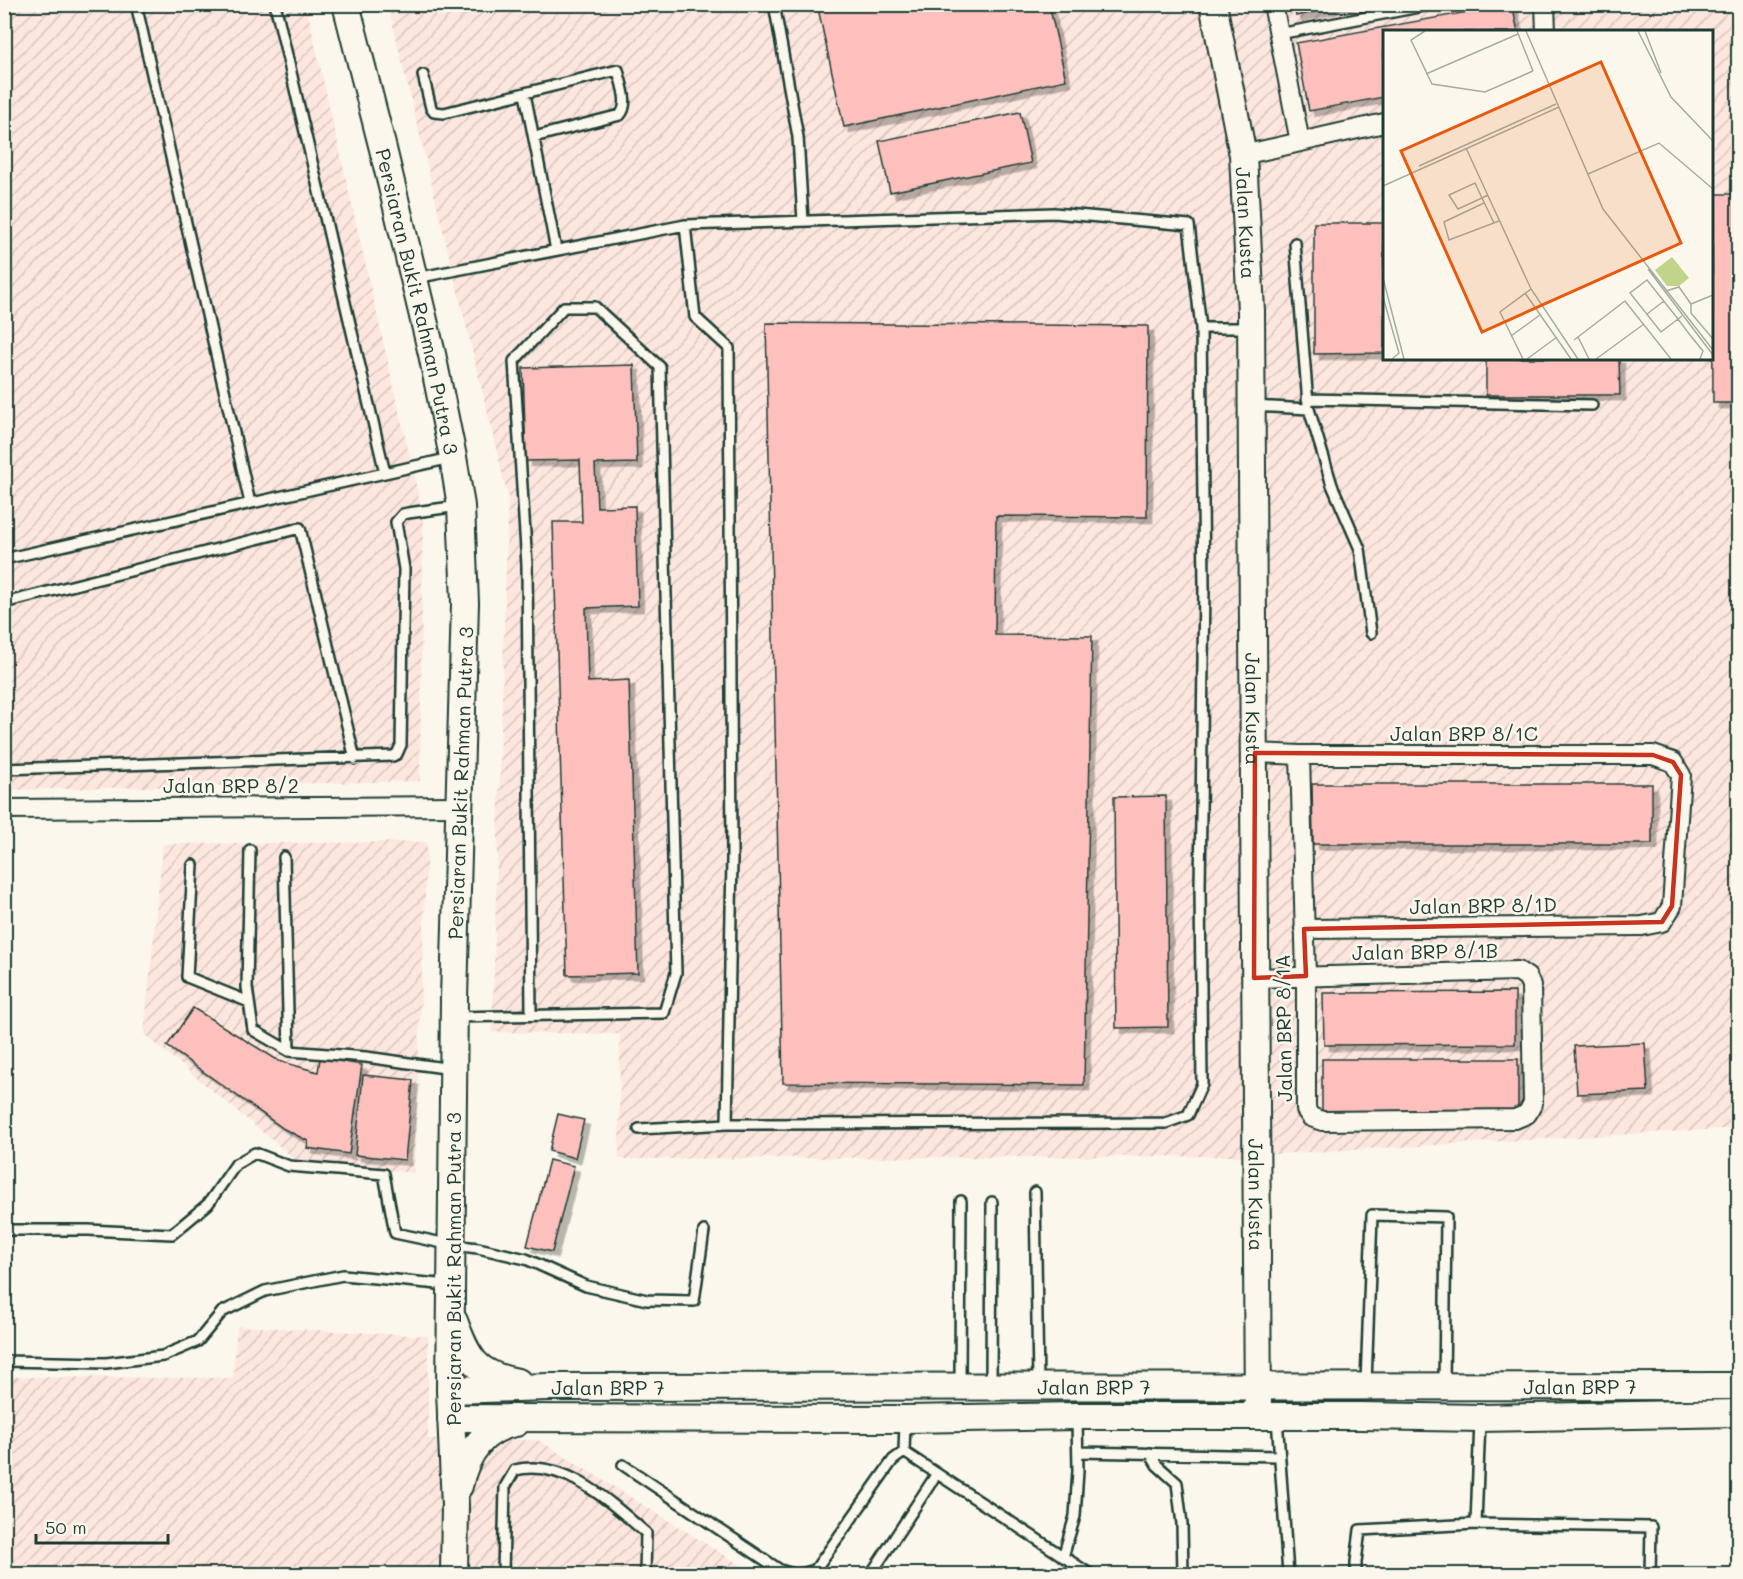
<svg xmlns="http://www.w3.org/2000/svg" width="1743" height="1579" viewBox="0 0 1743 1579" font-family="Mali,sans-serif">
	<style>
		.industrial { fill: url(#industrial-furrows); fill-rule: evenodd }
		.building { fill: #fdc0bd; stroke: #1f3d34; stroke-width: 1.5; filter: url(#shadow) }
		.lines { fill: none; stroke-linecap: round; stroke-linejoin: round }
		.lane-casing { stroke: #1f3d34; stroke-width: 14 }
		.street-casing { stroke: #1f3d34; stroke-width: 22 }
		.secondary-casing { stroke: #1f3d34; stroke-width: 30 }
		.lane { stroke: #fbf7ec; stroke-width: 9 }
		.street { stroke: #fbf7ec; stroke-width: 18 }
		.secondary { stroke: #fbf7ec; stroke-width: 26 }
		.marked { fill: none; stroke: #c8321e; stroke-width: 4.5; stroke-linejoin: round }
		.labels { text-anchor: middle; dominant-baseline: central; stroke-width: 5; stroke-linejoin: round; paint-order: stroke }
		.street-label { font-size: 20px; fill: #1f3d34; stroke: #fbf7ec }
		.inset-road { fill: none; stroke: #a3ada2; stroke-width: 1.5 }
		.view { fill: #e8590c; fill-opacity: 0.15; stroke: #e8590c; stroke-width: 3 }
		.inset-edge { fill: none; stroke: #1f3d34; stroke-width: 3 }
	</style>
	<defs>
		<pattern id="industrial-furrows" width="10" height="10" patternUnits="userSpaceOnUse" patternTransform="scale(1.5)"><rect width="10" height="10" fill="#fce6de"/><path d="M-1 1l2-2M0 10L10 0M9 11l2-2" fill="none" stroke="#d8c6bf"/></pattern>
		<filter id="shadow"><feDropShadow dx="5.5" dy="5.5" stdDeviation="0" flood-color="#0004"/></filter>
	</defs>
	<rect width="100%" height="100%" fill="#fbf7ec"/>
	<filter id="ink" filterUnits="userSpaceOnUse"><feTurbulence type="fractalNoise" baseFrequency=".0167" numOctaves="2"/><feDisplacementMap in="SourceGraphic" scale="12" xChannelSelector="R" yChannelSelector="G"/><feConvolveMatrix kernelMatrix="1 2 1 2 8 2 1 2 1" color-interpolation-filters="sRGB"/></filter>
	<g filter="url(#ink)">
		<path class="industrial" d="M4 5H306L423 515 420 781 5 790Z
			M388 5H1738V1128L1241 1156 619 1159 620 1034 492 1032 508 497ZM1384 32H1712V358H1384Z
			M427 842 414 1173 295 1159 144 1034 163 844Z
			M237 1326 428 1336V1439L538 1440 755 1574H5L4 1377 233 1378Z"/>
		<path class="building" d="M817 4H1049L1066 80 844 127Z
			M1294 4H1348L1296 16Z
			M1512 4 1518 32H1384V97L1309 111 1296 43Z
			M1020 112 1031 163 890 192 879 141Z
			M1712 194H1735L1737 403H1713Z
			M1314 223H1384V353L1314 354Z
			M766 323 1148 326 1147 517 996 516 995 635 1092 636 1084 1085 783 1083Z
			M1486 358H1619L1620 395H1486Z
			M634 365 637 463 595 464 597 507 635 506 638 606 586 608 588 682 629 680 638 973 567 975 553 522H582L580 460 526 461 523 368Z
			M1312 784H1652V844H1313Z
			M1166 796 1168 1027 1116 1028 1114 797Z
			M1515 992V1044L1324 1045 1323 993Z
			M193 1008 279 1061 318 1072 320 1058 362 1065 349 1154 307 1148 308 1141 284 1129 167 1046Z
			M1645 1043 1648 1091 1577 1094 1574 1046Z
			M1322 1059H1518V1112H1322Z
			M363 1075 413 1080 405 1160 355 1155Z
			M558 1114 584 1120 575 1158 549 1151Z
			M549 1160 574 1166 552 1252 527 1246Z"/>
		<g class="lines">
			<g class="lane-casing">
				<path id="lane" d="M136 4 250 503
					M275 4 385 473
					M774 4 798 137 803 221
					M1279 34 1435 4
					M423 75 431 108 434 112 444 113 618 70C621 84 630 104 620 115L534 137
					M525 94 556 250
					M685 225 695 317 729 348 732 859 727 1124
					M1295 243 1308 404
					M416 278 685 225 1054 213 1189 225 1201 328H1251
					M1307 399 1592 405
					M1253 406 1309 409 1332 485 1360 549 1371 633
					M4 559 451 458
					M4 603 300 528 355 759
					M4 769 393 756 397 754 401 745 404 569 396 522 403 514 408 513 459 506
					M250 850 247 987 253 1030 289 1051 366 1057 452 1069
					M284 857 289 1051
					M193 865 187 977 249 1002
					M455 1017 664 1013 676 973 660 367 595 307H564L514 361 527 565 531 1015
					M639 1129 727 1124 1166 1123 1188 1115 1202 1084 1200 889 1204 586 1201 328
					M1035 1192 1038 1384
					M4 1230H88L172 1234 208 1204 236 1164 255 1153 289 1166 384 1174 395 1233 452 1245 478 1248 526 1259 586 1286 647 1300 694 1301 704 1231
					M4 1361 106 1363 163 1356 198 1341 222 1312 265 1291 343 1275 449 1285
					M960 1384 961 1201
					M991 1384 992 1202
					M1366 1384 1372 1215 1446 1217 1444 1386
					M1277 1418 1288 1574
					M905 1421 904 1452 1090 1574
					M1078 1452 1279 1456
					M1150 1453 1157 1465 1177 1483 1182 1524 1183 1574
					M623 1465 780 1570 793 1574
					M1476 1524 1651 1527 1650 1574
					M1063 1557 1075 1516 1078 1471 1077 1419
					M503 1574 505 1487 515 1470C565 1458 611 1503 646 1533L645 1574
					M801 1574 815 1570 893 1460 904 1452
					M871 1574 936 1475
					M1356 1574V1562L1360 1530 1476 1524 1480 1420"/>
			</g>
			<g class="street-casing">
				<path id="street" d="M1273 4 1300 142
					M1545 4 1546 32
					M1243 155 1384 123
					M1255 753 1300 755H1653L1673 762 1681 775 1672 906 1662 922 1642 926 1304 929
					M4 809 459 806
					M1254 978 1518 971 1527 977 1531 985 1533 1103 1527 1114 1515 1119 1322 1121 1311 1117 1306 1110V976L1300 755"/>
			</g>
			<g class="secondary-casing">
				<g id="secondary">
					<path id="s1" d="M346 4 383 149 432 354 453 457 461 506 465 603 454 998 450 1390 455 1506 454 1574"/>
					<path id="s2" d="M1213 4 1243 155 1251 311 1258 1416"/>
					<path d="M454 1321C468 1359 476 1375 518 1382"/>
					<path id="s3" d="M450 1390 548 1387 1738 1386"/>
					<path d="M451 1418 905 1419 1076 1416H1361L1481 1418 1738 1413"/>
					<path d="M459 1486C466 1454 482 1428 516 1423"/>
				</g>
			</g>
			<use href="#lane" class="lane"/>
			<use href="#street" class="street"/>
			<use href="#secondary" class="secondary"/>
		</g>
	</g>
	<path class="marked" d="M1255 753 1653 755 1673 762 1681 775 1672 906 1662 922 1304 929 1306 976 1254 978Z"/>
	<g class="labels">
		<g class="street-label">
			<text stroke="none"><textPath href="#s2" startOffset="222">Jalan Kusta</textPath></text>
			<text stroke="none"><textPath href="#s1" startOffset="306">Persiaran Bukit Rahman Putra 3</textPath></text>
			<text stroke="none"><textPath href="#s2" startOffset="708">Jalan Kusta</textPath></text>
			<text x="1464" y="733">Jalan BRP 8/1C</text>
			<text transform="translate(460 783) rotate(-88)">Persiaran Bukit Rahman Putra 3</text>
			<text x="231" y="785">Jalan BRP 8/2</text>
			<text transform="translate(1483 905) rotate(-1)">Jalan BRP 8/1D</text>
			<text transform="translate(1425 951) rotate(-1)">Jalan BRP 8/1B</text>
			<text transform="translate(1283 1028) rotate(-91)">Jalan BRP 8/1A</text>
			<text stroke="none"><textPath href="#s2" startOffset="1194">Jalan Kusta</textPath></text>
			<text transform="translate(453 1269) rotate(-90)">Persiaran Bukit Rahman Putra 3</text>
			<text stroke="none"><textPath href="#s3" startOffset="644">Jalan BRP 7</textPath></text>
			<text stroke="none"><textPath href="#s3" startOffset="1130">Jalan BRP 7</textPath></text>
			<text stroke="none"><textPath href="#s3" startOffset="158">Jalan BRP 7</textPath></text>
		</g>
	</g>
	<g transform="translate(1383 30)">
		<rect width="330" height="330" fill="#fbf7ec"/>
		<path d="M289 227 306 248 296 256H284L272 240Z" fill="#c0d58a"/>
		<path class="inset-road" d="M42 1 28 10 49 54 102 62 150 41M134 1 150 41M143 1 220 179 330 320M255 1 288 67 330 111M262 1 278 43M43 44 135 4M83 118 148 259 195 329M36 136 173 74M205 144 276 113 330 159M0 156 176 77M105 165 99 168 75 179 66 165 92 153 99 168 111 193M101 173 61 192 66 210 116 191M265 239 330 325M0 248 21 329M283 261 296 257 308 274M142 263 188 329M0 267 16 323 9 329M308 274V283L330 309M308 274 330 265M264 284 281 271M299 286 295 289 278 302 247 263 264 250 295 289 307 305 320 321 317 329M128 306 157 285M195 307 206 329M191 310 242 271 288 329M140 329 117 282 148 259M144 329 174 307M213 329 261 294"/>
		<path class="view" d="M218 32 298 213 99 302 18 121Z"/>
		<rect width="330" height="330" class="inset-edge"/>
	</g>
	<rect width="1743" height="1579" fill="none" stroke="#fbf7ec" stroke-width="24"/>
	<rect x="12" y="12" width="1719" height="1555" fill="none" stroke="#1f3d34" stroke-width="2" filter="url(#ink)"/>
	<path d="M36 1534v9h132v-9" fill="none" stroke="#1f3d34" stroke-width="3"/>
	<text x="45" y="1534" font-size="18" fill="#1f3d34" stroke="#fbf7ec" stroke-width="4.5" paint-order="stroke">50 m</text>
</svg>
